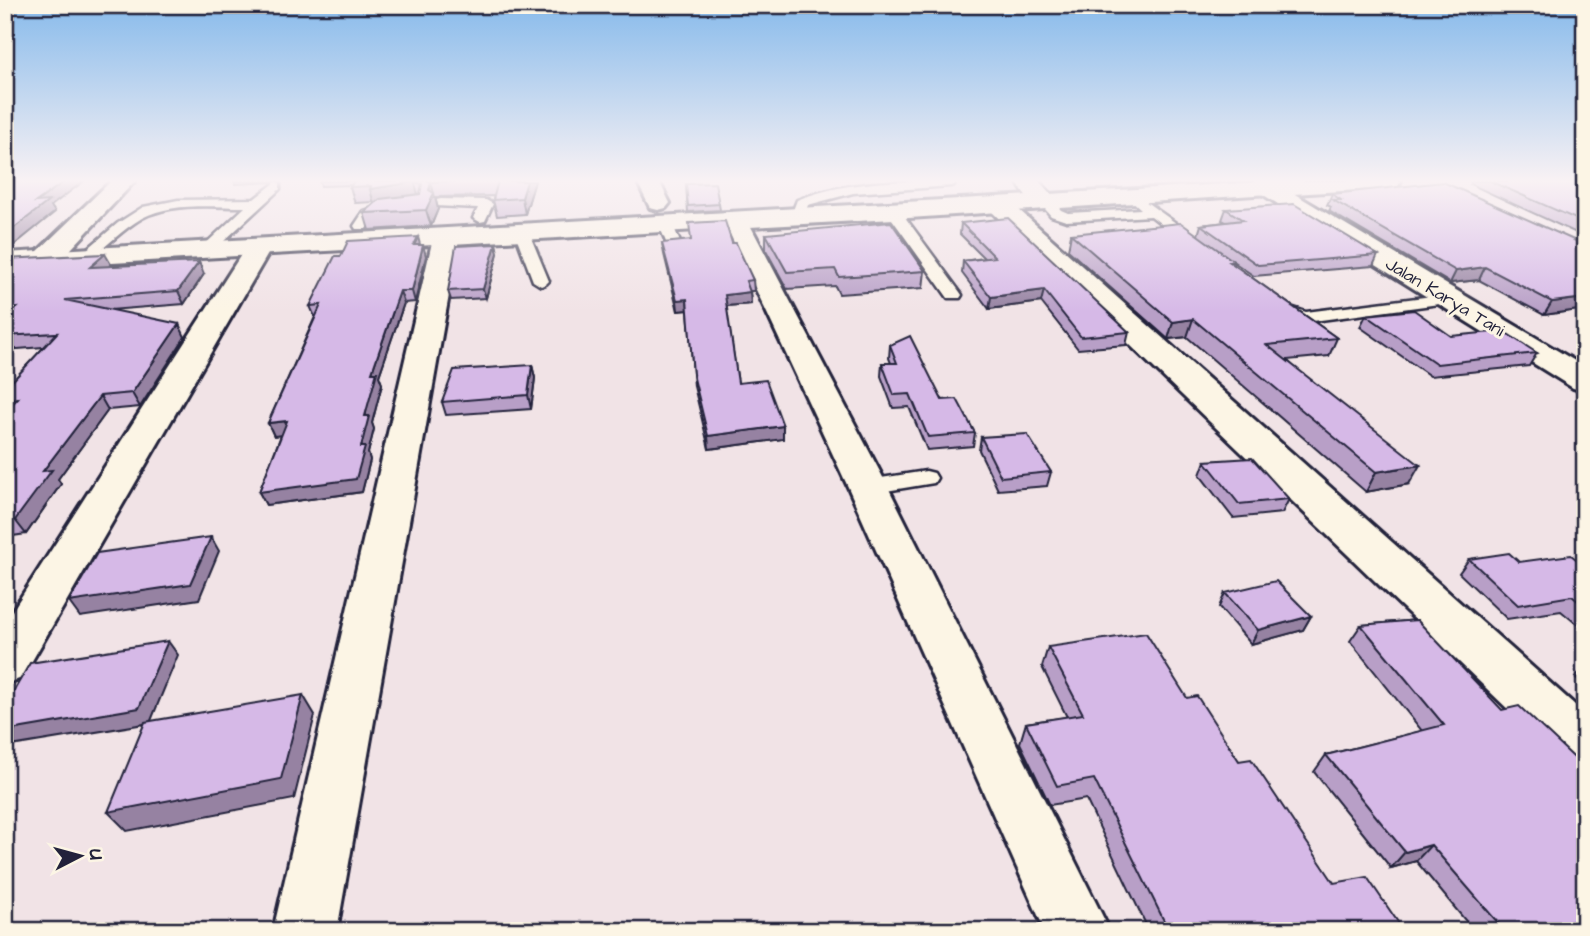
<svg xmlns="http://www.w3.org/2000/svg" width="1590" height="936" viewBox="0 0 1590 936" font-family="'Architects Daughter',sans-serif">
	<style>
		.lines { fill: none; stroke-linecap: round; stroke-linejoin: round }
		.lane-casing { stroke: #22223b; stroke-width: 5 }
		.street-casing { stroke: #22223b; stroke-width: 6 }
		.secondary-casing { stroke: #22223b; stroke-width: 6 }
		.primary-casing { stroke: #22223b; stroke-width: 6 }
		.highway-casing { stroke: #22223b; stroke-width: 6 }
		.lane { fill: #fcf5e5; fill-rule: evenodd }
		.street { fill: #fcf5e5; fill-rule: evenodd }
		.secondary { fill: #fcf5e5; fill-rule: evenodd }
		.primary { fill: #fcf5e5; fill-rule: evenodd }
		.highway { fill: #fcf5e5; fill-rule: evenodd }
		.wall { fill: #b89fc7; stroke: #22223b; stroke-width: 2 }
		.shaded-wall { fill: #9682a2; stroke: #22223b; stroke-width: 2 }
		.building { fill: #d6b9e7; stroke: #22223b; stroke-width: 2 }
		.labels { text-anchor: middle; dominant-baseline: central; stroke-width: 6; stroke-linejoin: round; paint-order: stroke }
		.far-street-label { font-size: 18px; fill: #22223b; stroke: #fcf5e5 }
	</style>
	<rect width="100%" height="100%" fill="#f1e3e6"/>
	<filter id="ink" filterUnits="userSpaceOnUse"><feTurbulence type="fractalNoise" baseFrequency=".0143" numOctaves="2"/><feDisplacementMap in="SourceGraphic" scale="14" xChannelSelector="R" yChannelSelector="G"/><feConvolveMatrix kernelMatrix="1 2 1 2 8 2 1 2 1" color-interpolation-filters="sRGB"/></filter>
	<g filter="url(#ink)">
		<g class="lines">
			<g class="lane-casing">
				<path id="lane" d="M955 181 954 185 950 186 853 193 808 205 802 221 797 222 790 218 797 200C847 180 902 181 955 181Z
					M276 182 280 183V189L211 253 206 254 199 250 245 207C212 207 172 202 142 218 123 229 106 246 90 260H80L78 257 118 223 143 207 178 200 254 199Z
					M1135 194 1197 238V244H1187L1151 216 1066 221 1051 216 1040 203 1042 200H1052L1061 210 1068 213 1141 209 1129 198Z
					M441 199 486 200 493 204 485 221 480 222 473 218 478 208 436 206V200Z
					M389 202 394 203V209L374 217 366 229H356L354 226 364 211Z
					M894 208 899 209 960 292 962 295 960 298H948L887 212Z
					M666 221 673 225 682 247 680 250H670L668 247 659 225Z
					M522 229 529 233 549 281 546 284 541 286 533 281 515 233Z
					M1448 294 1454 296 1456 299 1454 302 1306 322 1287 318 1274 309 1282 304 1306 312Z
					M926 471 934 473 937 478 934 483 868 494 860 492 857 487 860 482 868 480Z"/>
			</g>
			<g class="street-casing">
				<path id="street" d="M111 181H135L57 264 47 266 37 264 34 258 37 252Z
					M637 181H659L670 203 666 208 658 210 650 208Z
					M1016 181H1039L1059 203 1055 208C1037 213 1025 195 1016 181Z
					M1000 199 1009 201 1585 714V772L1566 765 991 211 988 206 991 201Z
					M736 214 745 216 748 221 888 487 1110 931H1045L848 487 724 221 727 216Z
					M446 230 455 233 459 238 337 931H273L433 238 437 233Z
					M259 239 268 241 272 247 22 678 5 684V622L246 247 250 241Z"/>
			</g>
			<g class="secondary-casing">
				<path id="secondary" d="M1270 182 1278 184 1585 367V391L1573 388 1262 194 1258 189 1262 184Z"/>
			</g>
			<g class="primary-casing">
				<path id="primary" d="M1277 181 1285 183 1289 188 1285 193 894 219 5 269V253Z"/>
			</g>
			<g class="highway-casing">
				<path id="highway" d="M1255 181H1401L1398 186 1390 188 1277 195 1269 193Z"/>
			</g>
			<use href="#lane" class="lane"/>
			<use href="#street" class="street"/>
			<use href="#secondary" class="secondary"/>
			<use href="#primary" class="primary"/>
			<use href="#highway" class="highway"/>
		</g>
		<path class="wall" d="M234 181H274L271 182 235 184Z
			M319 181H535L525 214 497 216 493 200 494 196 435 197 438 209 431 226 369 230 364 213 374 204V202L355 203 350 187 351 185 321 186Z
			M1471 181H1585V237L1470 184Z
			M686 184 719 204 720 210 688 212Z
			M1332 194 1585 309 1544 315 1479 280 1450 283 1329 211 1331 207 1327 205Z
			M1226 209 1378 255 1373 266 1254 276 1235 263 1234 265 1337 338 1329 356 1287 360 1409 484 1366 492 1187 337 1168 339 1068 250 1071 234 1198 235 1201 225 1226 222 1222 220Z
			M961 223 1129 332 1126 345 1078 349 1041 302 989 309 962 273 963 261 984 258 960 234Z
			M766 234 925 271 923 288 839 294 835 286 787 289 766 250Z
			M662 243H732L753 280 754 291H750L751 304 726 306 738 383 783 426V439L709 449 694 386 688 310 678 311 664 254Z
			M496 244 498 253 486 298 451 300 448 291Z
			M420 245 426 256 415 302 404 303 379 376 382 384 372 423 374 429 368 453 370 460 362 492 266 505 259 492 281 435 274 436 268 423 315 317 310 306Z
			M5 259 112 266H111L204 274 184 304 110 310 185 337 140 407 108 410 58 479 61 484 26 534 13 536 5 546V389L44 347 5 350Z
			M1366 315 1451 336 1537 353 1529 366 1430 376 1360 327Z
			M890 345 975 433 973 446 927 450 909 407 893 408 881 376 882 363H891L889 358Z
			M532 365 535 378 531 409 446 415 442 402Z
			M981 437 1051 472 1047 486 998 490 979 450Z
			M1205 461 1289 499 1282 513 1233 518 1200 475Z
			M1469 559 1585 566V631L1561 611 1507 619 1459 573Z
			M1225 593 1311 616 1303 630 1251 644 1219 607Z
			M1417 620 1585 931H1474L1416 861 1391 868 1314 772 1326 755 1422 731 1350 641 1361 625Z
			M1048 647 1187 698 1239 761 1334 883 1404 931H1149L1086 799 1050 805 1020 743 1026 723 1067 717 1042 667Z
			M1585 667V686L1575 677Z"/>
		<path class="shaded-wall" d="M65 181H84L51 206 55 212 8 250 5 251V235L36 202Z
			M527 181H535L525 214 522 198Z
			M414 182 419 197 374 204 370 189Z
			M431 182 438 209 431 226 426 210Z
			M418 237 421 248 414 245Z
			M496 244 498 253 486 298 483 289Z
			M423 245 426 256 415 302 412 291Z
			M105 254 112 266 97 279 90 267Z
			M199 262 204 274 184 304 178 291Z
			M1485 267 1479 280 1450 283 1456 271Z
			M1044 290 1041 302 989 309 991 297Z
			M400 291 404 303 379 376 382 384 372 423 374 429 368 453 370 460 362 492 266 505 259 492 361 447 372 372Z
			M750 292 751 304 725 306V295Z
			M1585 298V309L1544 315 1552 302Z
			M687 299 688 310 678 311 677 300Z
			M1193 319 1187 337 1168 339 1173 322Z
			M179 324 185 337 140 407 132 393Z
			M532 365 535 378 531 409 528 395Z
			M100 396 108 410 58 479 61 484 26 534 15 520 43 471Z
			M18 398 5 413V399Z
			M287 421 293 434 274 436 268 423Z
			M783 426V439L709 449 708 436Z
			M1420 465 1409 484 1366 492 1376 472Z
			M5 525 13 536 5 546Z
			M211 537 219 551 199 599 80 617 69 602Z
			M1311 616 1303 630 1251 644 1258 630Z
			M168 641 178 655 150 723 5 747V731Z
			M303 695 315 715 294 799 127 831 108 812Z
			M1431 845 1416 861 1391 868 1405 852Z"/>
		<path class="building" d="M5 181H65L36 202 49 201 5 235Z
			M354 181H482L431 182 429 190 434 193 426 210 364 213 380 199 420 194 422 184 414 182 370 189 371 186 350 187Z
			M498 181H527L522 198 493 200Z
			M1490 181H1585V223Z
			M1443 182 1585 245V298L1552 302 1485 267 1456 271 1333 200H1341L1332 194Z
			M715 183 719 204 688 206 686 184Z
			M1294 204 1378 255 1258 265 1201 225 1243 220 1226 209Z
			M1008 218 1129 332 1081 337 1044 290 991 297 963 261 995 257 961 223Z
			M725 221 732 243H736L753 280 746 281 750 292 725 295 738 383 766 380 783 426 708 436 693 374 687 299 677 300 662 243 691 240 689 223Z
			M891 222 925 271 839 277 835 269 787 272 766 234Z
			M1181 223 1235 262H1230L1337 338 1267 345 1420 465 1376 472 1193 319 1173 322 1071 234Z
			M418 237 414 245H423L412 291H400L372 372H377L365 416H369L361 447H365L356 479 259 492 287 421 268 423 321 305 310 306 335 256H341L348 241Z
			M496 244 483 289 448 291 456 246Z
			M105 254 90 267 199 262 178 291 65 300 179 324 132 393 100 396 43 471 52 470 15 520 5 521V412L18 398 5 399V389L57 333 5 336V318L17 308 5 309V259Z
			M1414 310 1451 336 1503 331 1537 353 1437 364 1366 315Z
			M910 336 942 400 957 399 975 433 928 437 910 394 894 395 882 363H897L890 345Z
			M532 365 528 395 442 402 454 370Z
			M1027 434 1051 472 1001 477 981 437Z
			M1252 458 1289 499 1239 504 1205 461Z
			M211 537 190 584 69 602 97 553Z
			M1509 553 1519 562 1571 555 1585 566V607L1572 596 1518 605 1469 559Z
			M1276 581 1311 616 1258 630 1225 593Z
			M1417 620 1502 710 1519 706 1585 768V931H1505L1431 845 1405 852 1326 755 1444 725 1361 625Z
			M1146 633 1187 698 1197 696 1239 761 1251 759 1334 883 1367 877 1404 931H1169L1094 779 1057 786 1026 723 1083 714 1048 647Z
			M168 641 139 708 5 731V706L30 663Z
			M303 695 281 779 108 812 145 722Z"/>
	</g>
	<linearGradient id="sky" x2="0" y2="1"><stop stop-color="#87baeb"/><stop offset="0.58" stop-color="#f9f2f4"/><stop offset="1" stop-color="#f9f2f4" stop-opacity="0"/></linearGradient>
	<rect width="1590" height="312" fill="url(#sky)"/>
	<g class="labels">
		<g class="far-street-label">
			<text transform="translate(1445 297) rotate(31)">Jalan Karya Tani</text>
		</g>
	</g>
	<rect width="1590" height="936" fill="none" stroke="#fcf5e5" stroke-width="28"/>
	<rect x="14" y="14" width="1562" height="908" fill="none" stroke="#22223b" stroke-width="2.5" filter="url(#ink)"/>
	<g transform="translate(80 856) rotate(84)" stroke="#fcf5e5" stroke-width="5" paint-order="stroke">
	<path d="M0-5L12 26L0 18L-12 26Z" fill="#22223b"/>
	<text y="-10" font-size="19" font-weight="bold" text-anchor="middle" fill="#22223b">U</text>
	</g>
</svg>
